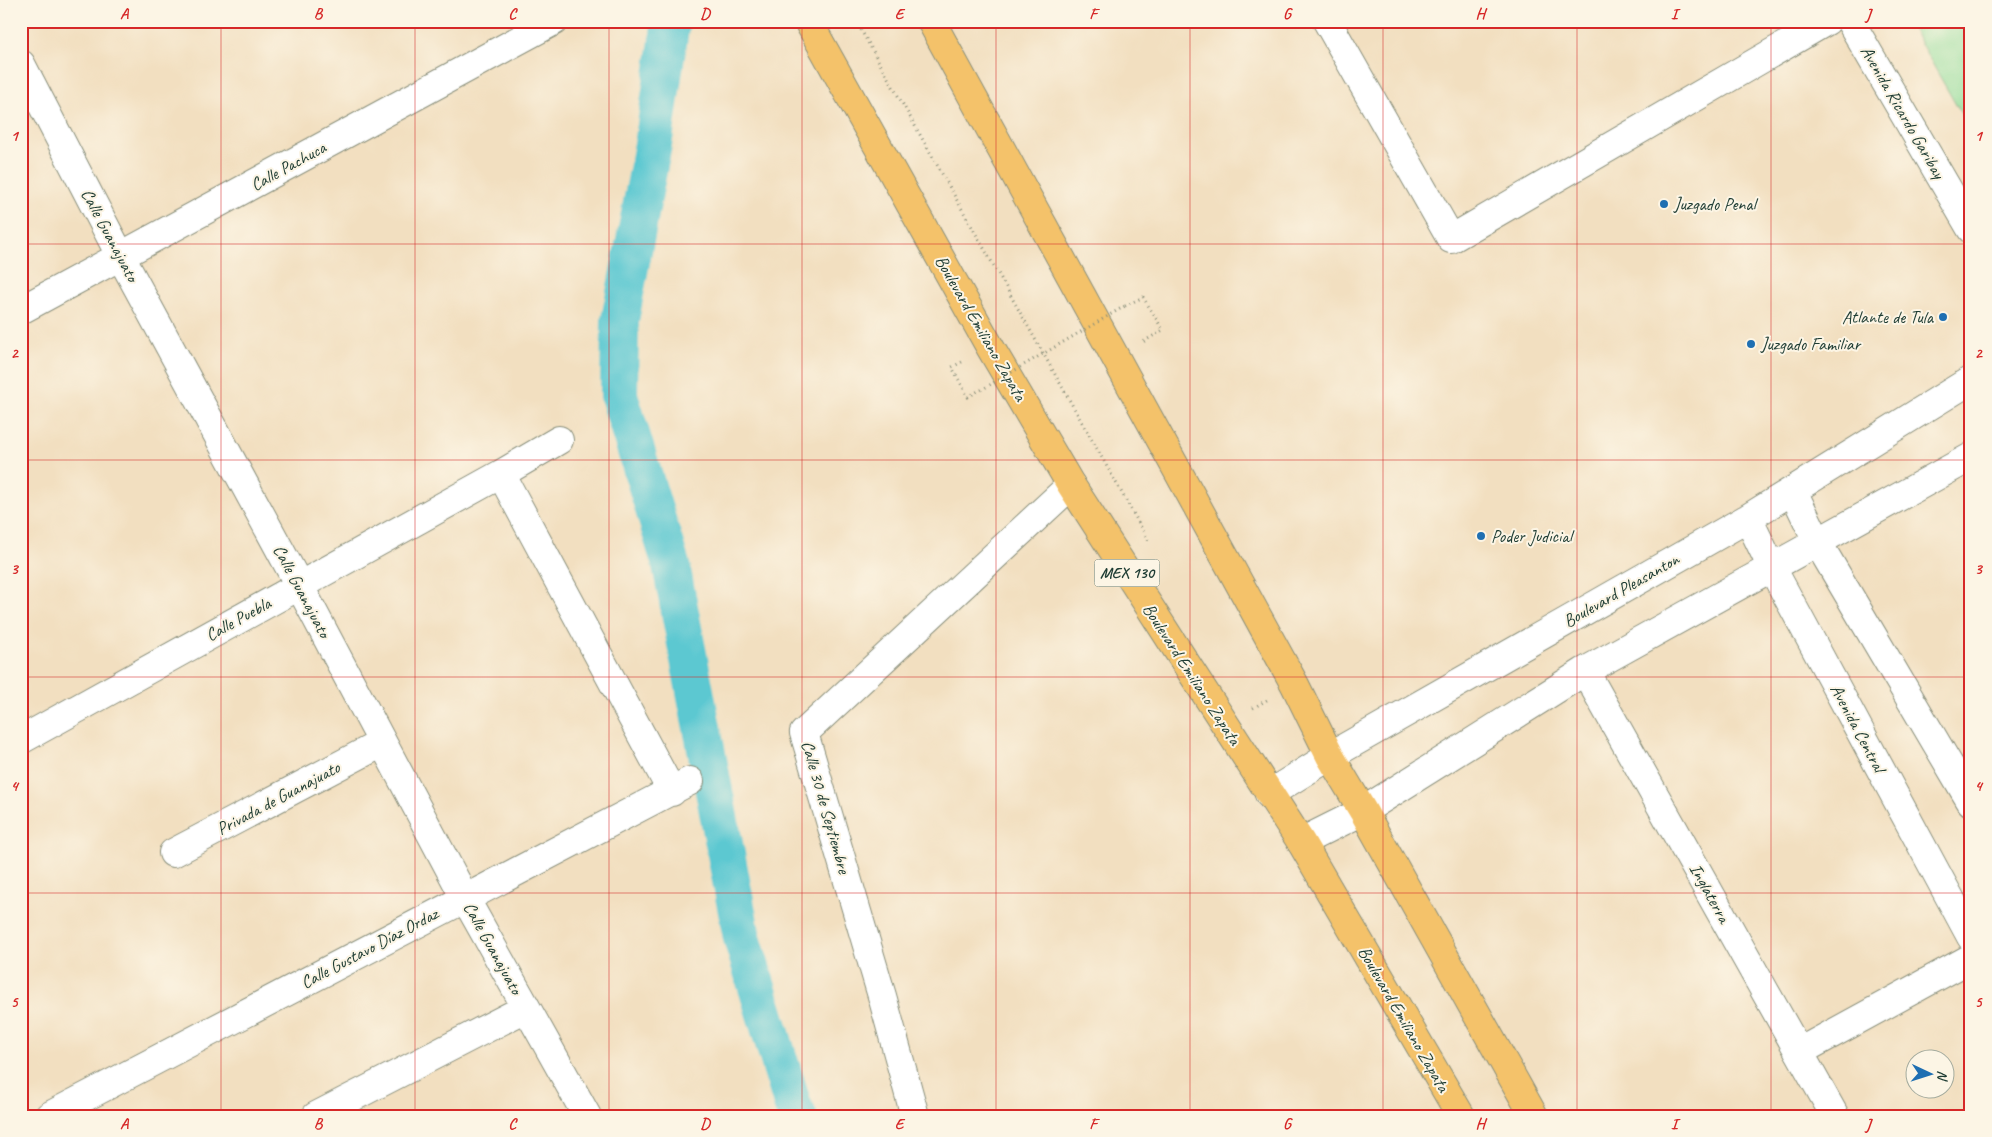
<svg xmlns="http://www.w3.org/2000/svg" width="1992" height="1137" viewBox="0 0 1992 1137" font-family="Caveat,sans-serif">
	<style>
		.green { fill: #91dc99; stroke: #588c66 }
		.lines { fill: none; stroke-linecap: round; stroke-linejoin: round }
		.canal { stroke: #5cc8d1; stroke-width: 38 }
		.street-casing { stroke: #888e7a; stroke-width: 30 }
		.primary-casing { stroke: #888e7a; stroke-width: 30 }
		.path { stroke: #888e7a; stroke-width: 3; stroke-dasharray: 1 4; stroke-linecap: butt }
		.street { stroke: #fff; stroke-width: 28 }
		.primary { stroke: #f4c26a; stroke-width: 28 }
		.path-bridge { stroke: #888e7a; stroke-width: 3; stroke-dasharray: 1 4; stroke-linecap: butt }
		.grid { fill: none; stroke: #d62828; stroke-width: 1; stroke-opacity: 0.55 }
		.poi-dot { fill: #1f6fb2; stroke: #fcf5e5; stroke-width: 2 }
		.labels { text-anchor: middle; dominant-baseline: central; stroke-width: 4; stroke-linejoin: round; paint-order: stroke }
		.shield { fill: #fcf5e5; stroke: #617469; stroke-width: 1 }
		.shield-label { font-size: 16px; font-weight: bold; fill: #1f3d34 }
		.street-label { font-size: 18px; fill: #1f3d34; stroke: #fcf5e5 }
		.poi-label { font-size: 18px; fill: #1f3d34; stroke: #fcf5e5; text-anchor: start }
		.neatline { fill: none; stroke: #d62828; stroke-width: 2 }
		.grid-label { font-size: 16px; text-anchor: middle; font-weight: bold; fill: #d62828 }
	</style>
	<rect width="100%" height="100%" fill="#fcf5e5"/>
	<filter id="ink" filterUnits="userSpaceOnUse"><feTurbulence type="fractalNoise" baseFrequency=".02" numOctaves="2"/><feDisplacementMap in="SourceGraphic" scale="10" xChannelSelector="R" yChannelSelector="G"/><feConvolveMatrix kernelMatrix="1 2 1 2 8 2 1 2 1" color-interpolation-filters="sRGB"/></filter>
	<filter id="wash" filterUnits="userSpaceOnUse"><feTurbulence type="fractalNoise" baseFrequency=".0096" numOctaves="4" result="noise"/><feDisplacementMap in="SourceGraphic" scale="20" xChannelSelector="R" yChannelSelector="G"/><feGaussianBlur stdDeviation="1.12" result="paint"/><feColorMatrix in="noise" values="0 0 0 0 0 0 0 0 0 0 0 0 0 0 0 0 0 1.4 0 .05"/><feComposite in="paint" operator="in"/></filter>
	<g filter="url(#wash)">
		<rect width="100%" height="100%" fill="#f2dfc0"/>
		<path class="green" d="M1908 21H1971V131Z"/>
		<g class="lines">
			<path class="canal" d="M671 21 654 139 620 320 619 395 671 565 742 938 793 1106 798 1116"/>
		</g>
	</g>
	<g filter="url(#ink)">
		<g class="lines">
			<g class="street-casing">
				<path id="street" d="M1327 21 1451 239 1827 21
					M1850 21 1971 229
					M21 64 121 257 299 585 465 898 587 1116
					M21 310 554 21
					M501 474 672 792
					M1793 491 1818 543 1971 802
					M1748 518 1772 568 1971 937
					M1585 671 1835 1116
					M21 740 501 474 559 440
					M1269 794 1330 756 1748 518 1971 380
					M1301 842 1363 811 1585 671 1971 457
					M173 853 382 743
					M1799 1052 1971 958
					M49 1116 690 781
					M316 1116 526 1008
					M915 1116 882 996 804 733 1071 485"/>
			</g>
			<g class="primary-casing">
				<path id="primary" d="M808 21 990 347 1071 485 1301 842 1461 1116
					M931 21 1295 685 1330 756 1363 811 1534 1116"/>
			</g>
			<path class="path" d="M856 21 1150 543
				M1125 306 1143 297 1163 330 1143 342
				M962 362 952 367 968 397 978 391
				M1253 708 1267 700"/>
			<use href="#street" class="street"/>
			<use href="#primary" class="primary"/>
			<path class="path-bridge" d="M981 390 1125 306"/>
		</g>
	</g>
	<path class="grid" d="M221 21V1116M415 21V1116M609 21V1116M802 21V1116M996 21V1116M1190 21V1116M1383 21V1116M1577 21V1116M1771 21V1116M21 244H1971M21 460H1971M21 677H1971M21 893H1971"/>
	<g class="poi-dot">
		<circle cx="1664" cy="204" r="5"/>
		<circle cx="1943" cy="317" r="5"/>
		<circle cx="1751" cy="344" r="5"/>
		<circle cx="1481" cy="536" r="5"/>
	</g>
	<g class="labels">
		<rect class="shield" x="1094.5" y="559.5" width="65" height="27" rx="4"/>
		<g class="shield-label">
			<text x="1127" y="573">MEX 130</text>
		</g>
		<g class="street-label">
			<text transform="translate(1903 112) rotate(60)">Avenida Ricardo Garibay</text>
			<text transform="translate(288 166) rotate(-29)">Calle Pachuca</text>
			<text transform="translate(110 235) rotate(62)">Calle Guanajuato</text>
			<text transform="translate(981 328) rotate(60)">Boulevard Emiliano Zapata</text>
			<text transform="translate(1621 590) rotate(-30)">Boulevard Pleasanton</text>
			<text transform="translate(302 591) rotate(62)">Calle Guanajuato</text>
			<text transform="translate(238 619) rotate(-29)">Calle Puebla</text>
			<text transform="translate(1192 674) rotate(57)">Boulevard Emiliano Zapata</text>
			<text transform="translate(1858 728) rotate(62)">Avenida Central</text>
			<text transform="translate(278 798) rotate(-28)">Privada de Guanajuato</text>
			<text transform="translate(826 807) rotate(74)">Calle 30 de Septiembre</text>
			<text transform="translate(1710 893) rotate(61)">Inglaterra</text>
			<text transform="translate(369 948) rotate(-28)">Calle Gustavo Díaz Ordaz</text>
			<text transform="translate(493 948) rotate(61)">Calle Guanajuato</text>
			<text transform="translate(1404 1019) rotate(60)">Boulevard Emiliano Zapata</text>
		</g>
		<g class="poi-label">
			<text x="1674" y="204">Juzgado Penal</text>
			<text x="1933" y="317" text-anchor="end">Atlante de Tula</text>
			<text x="1761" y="344">Juzgado Familiar</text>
			<text x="1491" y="536">Poder Judicial</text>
		</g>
	</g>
	<rect width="1992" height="1137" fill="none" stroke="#fcf5e5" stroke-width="55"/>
	<g transform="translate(1930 1074) rotate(94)"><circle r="24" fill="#fcf5e5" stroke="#a4ab9e"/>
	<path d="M0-4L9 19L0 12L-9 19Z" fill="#1f6fb2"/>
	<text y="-8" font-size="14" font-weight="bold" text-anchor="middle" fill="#1f3d34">N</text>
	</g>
	<rect x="28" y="28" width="1936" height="1082" class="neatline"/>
	<g class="grid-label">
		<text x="124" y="19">A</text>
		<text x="318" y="19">B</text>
		<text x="512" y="19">C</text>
		<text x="705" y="19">D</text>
		<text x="899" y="19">E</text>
		<text x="1093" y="19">F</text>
		<text x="1287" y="19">G</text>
		<text x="1480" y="19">H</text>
		<text x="1674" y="19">I</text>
		<text x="1868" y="19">J</text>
		<text x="14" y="141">1</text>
		<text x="1978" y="141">1</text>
		<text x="14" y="358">2</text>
		<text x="1978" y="358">2</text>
		<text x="14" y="574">3</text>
		<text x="1978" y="574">3</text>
		<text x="14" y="791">4</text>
		<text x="1978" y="791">4</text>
		<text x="14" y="1007">5</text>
		<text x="1978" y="1007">5</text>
		<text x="124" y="1129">A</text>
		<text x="318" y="1129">B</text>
		<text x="512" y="1129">C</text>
		<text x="705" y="1129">D</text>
		<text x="899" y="1129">E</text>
		<text x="1093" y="1129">F</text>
		<text x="1287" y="1129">G</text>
		<text x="1480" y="1129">H</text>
		<text x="1674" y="1129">I</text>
		<text x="1868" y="1129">J</text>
	</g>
</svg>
